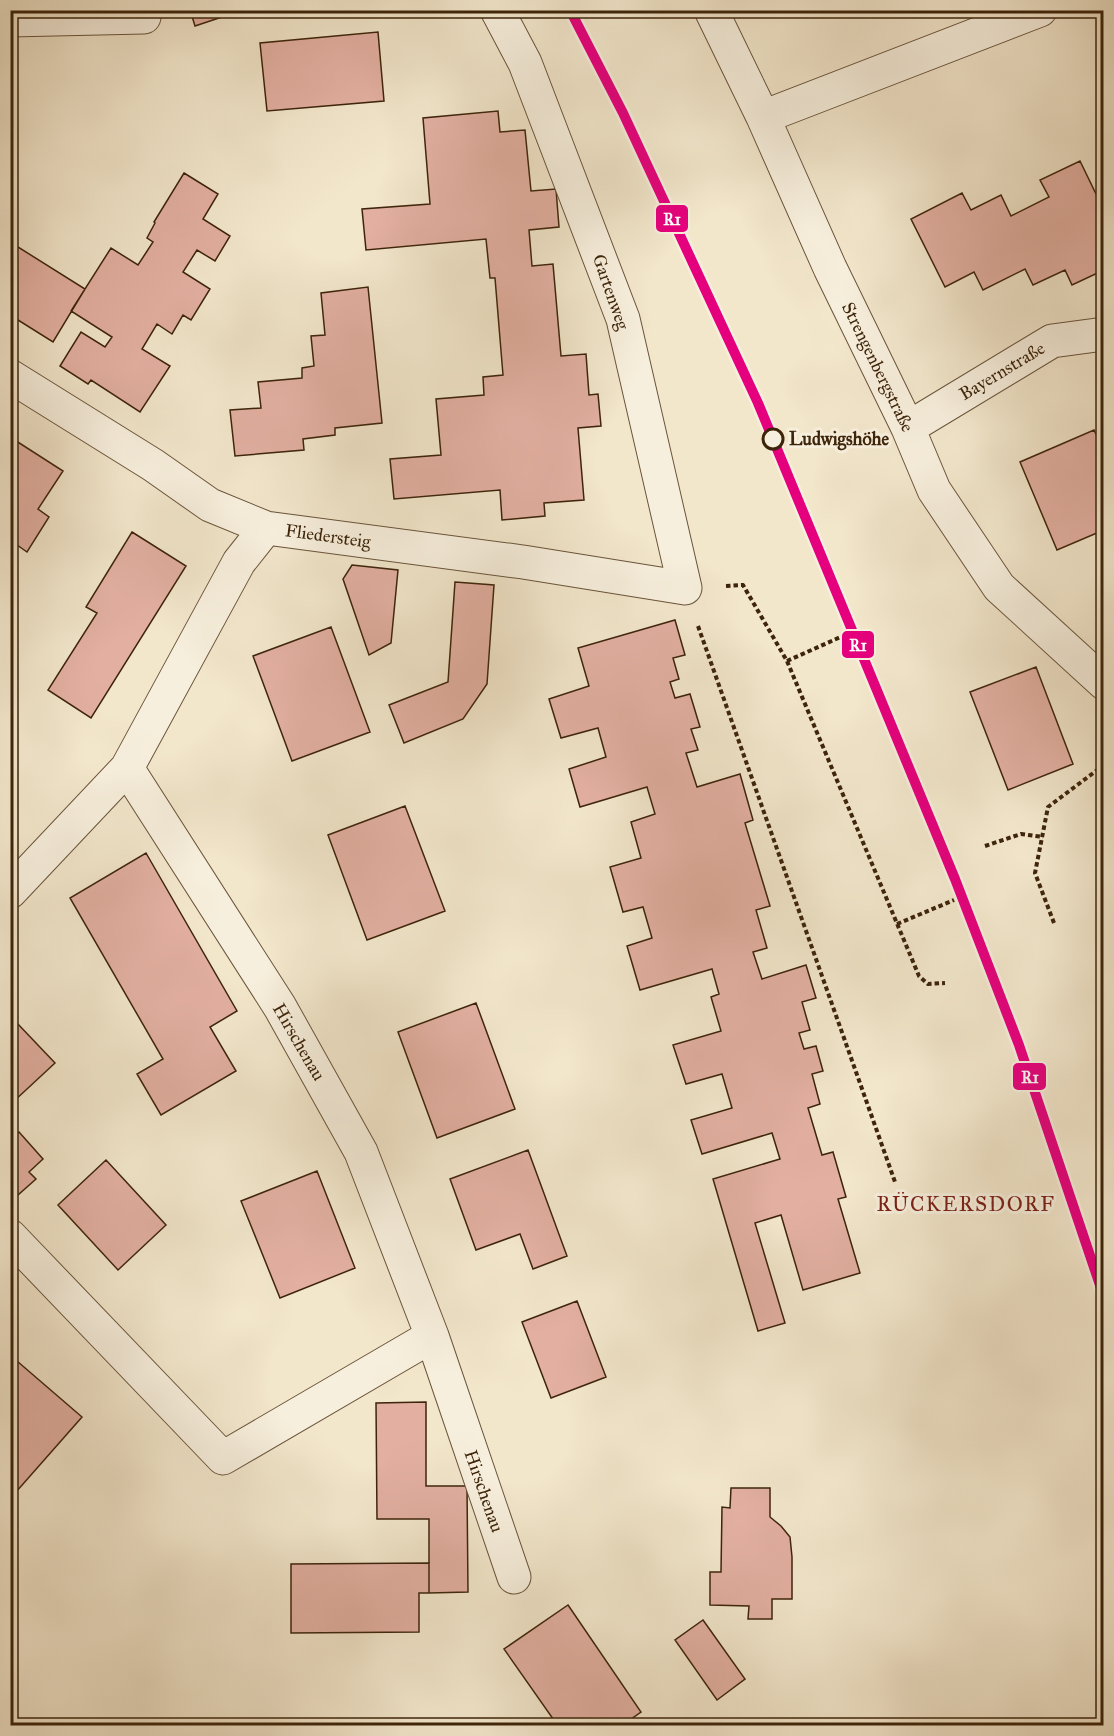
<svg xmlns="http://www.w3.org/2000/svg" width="1114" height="1736" viewBox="0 0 1114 1736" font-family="'IM FELL Great Primer',serif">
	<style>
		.building { fill: #e2afa1; stroke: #3d240a; stroke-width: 1.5 }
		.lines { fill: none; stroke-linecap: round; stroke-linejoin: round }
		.minor-casing { stroke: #6a543a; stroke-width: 35 }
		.path { stroke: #3d240a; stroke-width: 4; stroke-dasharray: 4.5 3; stroke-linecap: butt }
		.minor { stroke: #f7efdd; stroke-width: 33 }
		.rail-1-casing { stroke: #f7efdd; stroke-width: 15 }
		.rail-1 { stroke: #e5007d; stroke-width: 10 }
		.stop-dot { fill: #f7efdd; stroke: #3d240a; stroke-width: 3 }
		.labels { text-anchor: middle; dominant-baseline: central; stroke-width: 6; stroke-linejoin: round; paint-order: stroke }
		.street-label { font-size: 18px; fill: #3d240a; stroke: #f7efdd }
		.stop-label { font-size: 18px; font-weight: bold; fill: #3d240a; stroke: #f7efdd; text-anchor: start }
		.quarter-label { font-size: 21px; letter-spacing: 1.5px; fill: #7a1f14; stroke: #f7efdd }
		.line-badge { stroke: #f7efdd; stroke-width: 2 }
		.badge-label { font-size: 16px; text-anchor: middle; font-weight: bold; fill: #fff }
	</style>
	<rect width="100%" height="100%" fill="#f2e6cb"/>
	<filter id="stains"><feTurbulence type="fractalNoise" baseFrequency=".00333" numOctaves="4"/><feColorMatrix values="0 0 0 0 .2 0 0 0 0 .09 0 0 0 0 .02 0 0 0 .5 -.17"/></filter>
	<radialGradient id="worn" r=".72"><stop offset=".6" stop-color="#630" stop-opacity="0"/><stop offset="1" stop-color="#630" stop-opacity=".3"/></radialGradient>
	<path class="building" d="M190 10H230L231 14 195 26Z
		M378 32 384 101 267 111 260 43Z
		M498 111 500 132 525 130 531 191 556 189 559 227 529 230 532 266 553 264 561 356 586 354 589 395 598 394 601 426 578 428 584 500 544 503 545 516 502 520 500 490 394 499 390 459 441 455 436 399 484 395 483 377 503 375 495 278H490L486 239 366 250 362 209 430 204 423 118Z
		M1080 161 1098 198 1104 196V270L1072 285 1065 270 1033 285 1025 269 983 290 974 272 945 287 911 219 962 193 971 210 1001 195 1011 216 1049 197 1040 180Z
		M184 173 218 194 203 219 230 236 215 261 197 250 183 272 210 289 191 320 183 315 172 334 157 324 142 349 170 366 140 412 91 380 88 384 60 366 81 332 105 347 112 337 71 311 111 248 138 265 153 242 147 238 155 223 154 222Z
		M10 242 85 289 53 342 10 315Z
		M368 287 382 423 335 428V435L303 439 304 450 235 456 230 410 261 408 258 382 302 378V368L314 366 311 336 325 335 321 293Z
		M1094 430 1104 451V530L1057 550 1020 462Z
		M10 437 63 471 38 509 49 517 27 552 17 545 10 555Z
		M132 532 186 566 91 718 48 690 97 613 86 607Z
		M352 565 398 570 391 643 369 655 343 579Z
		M455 582 494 585 487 684 463 719 404 743 389 705 448 682Z
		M675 620 685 655 673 658 679 679 670 682 675 698 690 694 700 727 691 729 698 750 686 753 697 787 740 774 753 820 745 823 770 906 756 910 767 948 753 952 762 979 806 965 816 998 802 1002 810 1030 799 1033 804 1049 816 1046 823 1071 812 1074 820 1104 808 1108 822 1155 833 1152 846 1197 838 1199 860 1273 803 1290 781 1215 755 1223 785 1323 758 1331 713 1179 780 1159 772 1133 702 1154 691 1120 732 1108 722 1074 686 1084 673 1045 721 1031 711 997 719 994 712 969 640 990 627 946 652 938 643 907 623 912 610 867 641 858 631 822 655 814 647 787 580 807 569 769 606 757 598 728 561 738 549 699 589 686 578 648Z
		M331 627 370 732 292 761 253 656Z
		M1036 667 1073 764 1008 790 970 692Z
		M405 806 445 911 367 940 328 835Z
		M146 853 237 1011 210 1027 236 1071 161 1115 137 1074 163 1059 70 898Z
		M476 1003 515 1109 437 1138 398 1032Z
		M16 1022 55 1063 13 1102 10 1099V1027Z
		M19 1132 43 1159 29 1172 36 1179 10 1202V1139Z
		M528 1150 567 1256 533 1269 520 1234 476 1250 450 1179Z
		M106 1160 166 1225 118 1270 58 1205Z
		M317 1171 355 1268 280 1298 241 1201Z
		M577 1301 606 1377 551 1398 522 1322Z
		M10 1355 82 1417 16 1492 10 1487Z
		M426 1402V1486H467L468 1592 429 1593V1519H377L376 1403Z
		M731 1488H770V1517L781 1526 790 1537 792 1557V1599H772V1619H748L749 1606 710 1605V1572H721L722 1507 730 1508Z
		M429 1563V1593H419V1632L291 1633V1564Z
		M568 1605 641 1712 621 1726H558L504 1649Z
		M703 1620 745 1679 717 1700 675 1640Z"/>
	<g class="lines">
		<g class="minor-casing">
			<path id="minor" d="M711 10 763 117 830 268 908 428 934 490 999 587 1104 683
				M10 20 144 17
				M763 117 1040 10
				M10 376 153 465 210 505 266 528 523 562 685 588 623 319 525 63 497 10
				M908 428 1052 341 1104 334
				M10 892 127 768 239 562 266 528
				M10 1236 223 1458 432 1336 361 1152 280 1007 127 768
				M432 1336 514 1577"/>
		</g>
		<path class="path" d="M726 586 743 585 787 661 919 976 928 984 945 983
			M698 626 895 1182
			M787 661 845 635
			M985 846 1021 834 1043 837
			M1054 923 1035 873 1048 807 1104 765
			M897 924 954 900"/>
		<use href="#minor" class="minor"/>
		<g class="rail-1-casing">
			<path id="rail-1" d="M570 10 623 113 758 403 955 879 1019 1045 1104 1297"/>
		</g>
		<use href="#rail-1" class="rail-1"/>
	</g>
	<circle class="stop-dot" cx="773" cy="439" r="10"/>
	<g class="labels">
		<g class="street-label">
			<text transform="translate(611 292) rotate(71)">Gartenweg</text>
			<text transform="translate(878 367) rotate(64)">Strengenbergstraße</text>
			<text transform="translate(1002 371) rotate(-31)">Bayernstraße</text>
			<text transform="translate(328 536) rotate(8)">Fliedersteig</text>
			<text transform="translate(299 1042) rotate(60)">Hirschenau</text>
			<text transform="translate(484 1491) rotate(71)">Hirschenau</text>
		</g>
		<g class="stop-label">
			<text x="789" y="439">Ludwigshöhe</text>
		</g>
		<g class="quarter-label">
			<text x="966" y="1204">RÜCKERSDORF</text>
		</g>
	</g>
	<g class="line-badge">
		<rect x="655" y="204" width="34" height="29" rx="6" fill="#e5007d"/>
		<rect x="841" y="630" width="34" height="29" rx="6" fill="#e5007d"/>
		<rect x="1012" y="1062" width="35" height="29" rx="6" fill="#e5007d"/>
	</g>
	<g class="badge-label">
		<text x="672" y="225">R1</text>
		<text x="858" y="651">R1</text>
		<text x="1030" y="1083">R1</text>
	</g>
	<rect width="1114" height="1736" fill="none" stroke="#f2e6cb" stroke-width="36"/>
	<rect x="12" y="12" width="1090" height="1712" fill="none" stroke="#3d240a" stroke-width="3"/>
	<rect x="18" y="18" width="1078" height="1700" fill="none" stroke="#3d240a" stroke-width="1.5"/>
	<rect width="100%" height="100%" filter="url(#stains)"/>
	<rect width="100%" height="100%" fill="url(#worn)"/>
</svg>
